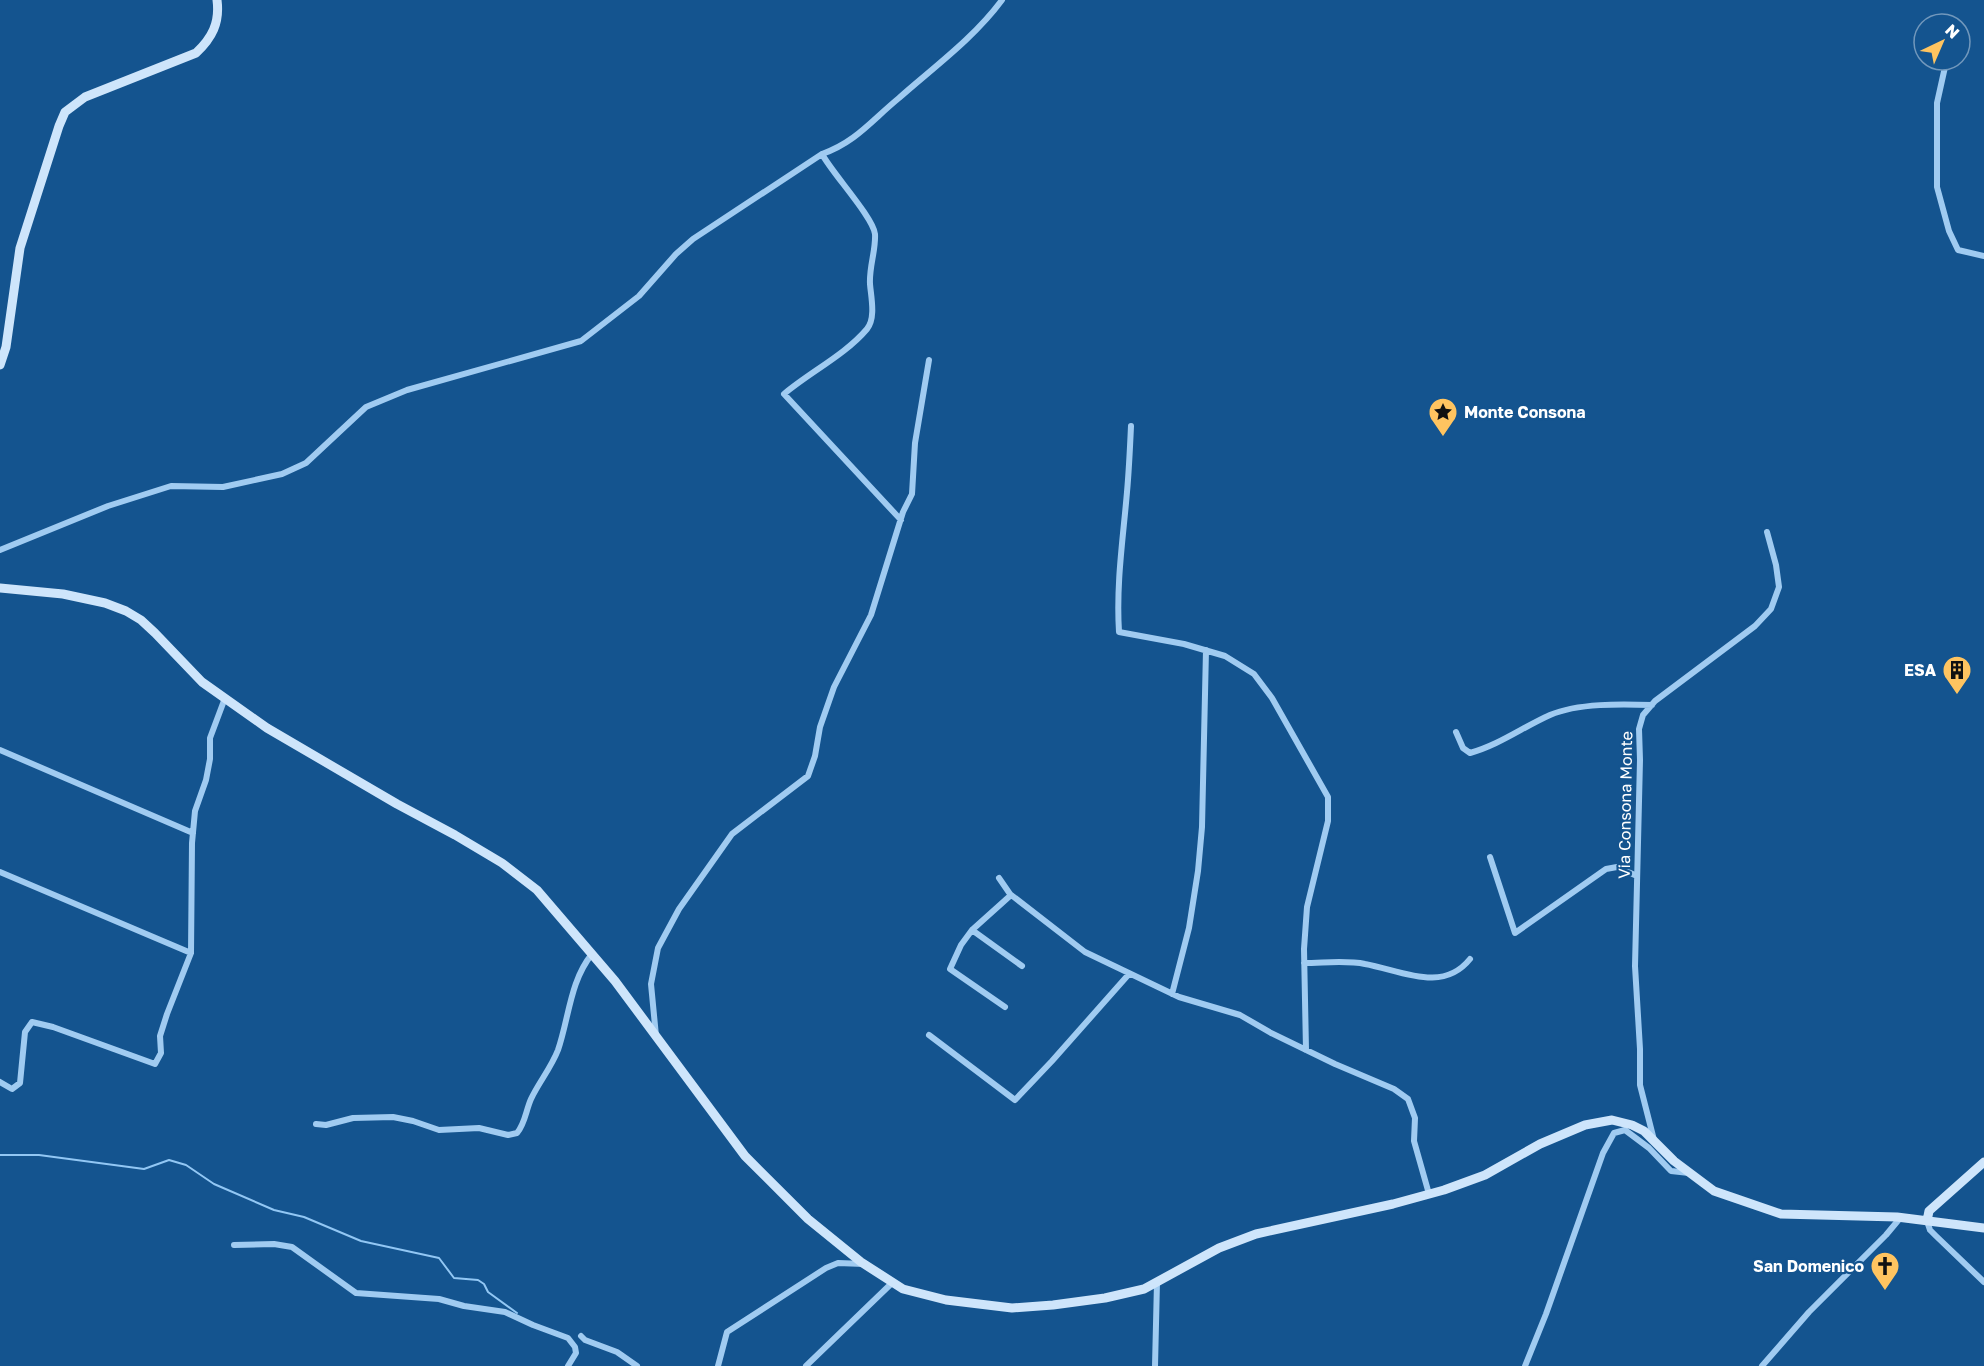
<svg xmlns="http://www.w3.org/2000/svg" width="1984" height="1366" viewBox="0 0 1984 1366" font-family="'Golos Text',sans-serif">
	<style>
		.lines { fill: none; stroke-linecap: round; stroke-linejoin: round }
		.stream { stroke: #92c7f4; stroke-width: 2 }
		.street { stroke: #a0cbf1; stroke-width: 6 }
		.secondary { stroke: #cee5fb; stroke-width: 9 }
		.labels { text-anchor: middle; dominant-baseline: central; stroke-width: 4.5; stroke-linejoin: round; paint-order: stroke }
		.poi-label { font-size: 16px; font-weight: bold; fill: #fff; stroke: #14548f; text-anchor: end }
		.street-label { font-size: 16px; fill: #fff; stroke: #14548f }
	</style>
	<rect width="100%" height="100%" fill="#14548f"/>
	<g class="lines">
		<path class="stream" d="M0 1155H39L144 1169 169 1160 186 1165 214 1184 274 1210 304 1217 361 1241 439 1258 454 1278 478 1280 484 1284 488 1292 517 1313"/>
		<path class="street" d="M1945 67 1937 103V187L1949 231 1958 250 1984 256
			M822 154C832 173 873 217 875 234 876 250 869 267 870 284 871 297 876 318 867 329 845 355 810 372 784 394L901 520
			M1131 426C1130 448 1129 470 1127 492 1123 539 1116 584 1119 632L1184 644 1225 656 1254 674 1272 698 1328 797V821L1307 907 1304 949 1306 1050
			M0 550 108 506 171 486 223 487 282 474 306 463 366 407 407 390 581 341 639 296 676 254 693 239 822 154C856 142 872 120 899 98 934 67 974 38 1002 0
			M1456 732 1463 748 1470 753C1499 745 1523 727 1550 715 1578 703 1621 704 1652 705
			M0 750 193 833
			M1490 857 1515 933 1606 869 1617 867 1637 876
			M0 872 191 953
			M999 878 1010 894 1085 952 1179 997 1240 1015 1271 1033 1335 1064 1394 1089 1408 1099 1415 1118 1414 1141 1429 1194
			M972 930 1022 966
			M1304 963C1324 963 1346 960 1365 964 1400 970 1442 994 1470 959
			M1172 994 1189 928 1198 871 1202 827 1206 650
			M1005 1007 950 969 961 945 972 930 1011 895
			M929 1035 1015 1100 1052 1061 1129 974
			M656 1036 651 984 658 948 679 909 732 834 808 776 815 756 820 727 834 687 871 615 903 512 912 494 915 443 929 360
			M0 1082 12 1089 20 1083 25 1032 32 1022 53 1027 155 1064 161 1053 160 1036 167 1014 191 953 192 843 195 811 206 780 210 759V738L225 698
			M316 1124 326 1125 353 1118 393 1117 413 1121 439 1130 479 1128 508 1135 517 1133C525 1124 526 1110 531 1099 539 1082 551 1068 558 1050 569 1018 570 981 592 954
			M1654 1140 1640 1085V1049L1635 966 1640 760 1639 729 1643 715 1655 701 1755 626 1771 609 1779 587 1776 565 1767 532
			M1927 1221 1930 1230 1936 1236 1984 1282
			M234 1245 274 1244 292 1247 356 1293 439 1299 464 1306 505 1312 533 1325 568 1338 575 1347 576 1353 568 1366
			M581 1336 585 1340 617 1352 637 1366
			M718 1366 727 1332 826 1268 838 1263 864 1264
			M806 1366 893 1282
			M1155 1366 1157 1282
			M1525 1366 1546 1314 1603 1153 1614 1133 1625 1130 1649 1148 1671 1171 1689 1173
			M1762 1366 1809 1312 1886 1235 1901 1217"/>
		<path class="secondary" d="M0 365 6 347 20 248 59 126 65 112 85 97 196 53C212 38 220 23 217 0
			M0 588 63 594 105 603 126 611 141 620 155 633 202 682 267 728 397 804 455 835 502 863 537 890 615 981 745 1156 808 1219 861 1262 903 1289 946 1300 1012 1308 1053 1305 1105 1298 1144 1289 1219 1248 1256 1234 1393 1204 1444 1190 1485 1175 1540 1144 1585 1125 1612 1120 1632 1125 1644 1131 1674 1161 1714 1191 1781 1214 1897 1217 1984 1228
			M1927 1221 1929 1211 1984 1162"/>
	</g>
	<defs>
		<g id="sight-pin" transform="scale(1.5)"><path d="M0 17L-7.5 6A9.5 9.5 0 1 1 7.5 6Z" fill="#ffc460" stroke="#14548f"/><path d="M0-6L1.8-2.2L6-1.7L2.9 1.2L3.7 5.4L0 3.3L-3.7 5.4L-2.9 1.2L-6-1.7L-1.8-2.2Z" fill="#111"/></g>
		<g id="building-pin" transform="scale(1.5)"><path d="M0 17L-7.5 6A9.5 9.5 0 1 1 7.5 6Z" fill="#ffc460" stroke="#14548f"/><path d="M-4-6H4V6H1V3H-1V6H-4ZM-2.5-4.3h1.7v1.8h-1.7ZM.8-4.3h1.7v1.8H.8ZM-2.5-1h1.7V.8h-1.7ZM.8-1h1.7V.8H.8Z" fill="#111"/></g>
		<g id="church-pin" transform="scale(1.5)"><path d="M0 17L-7.5 6A9.5 9.5 0 1 1 7.5 6Z" fill="#ffc460" stroke="#14548f"/><path d="M-1.2-6h2.4v3.5h3.3v2.4h-3.3V6h-2.4V-.1h-3.3v-2.4h3.3Z" fill="#111"/></g>
	</defs>
	<g fill-rule="evenodd">
		<use href="#sight-pin" x="1443" y="412"/>
		<use href="#building-pin" x="1957" y="670"/>
		<use href="#church-pin" x="1885" y="1266"/>
	</g>
	<g class="labels">
		<g class="poi-label">
			<text x="1464" y="412" text-anchor="start">Monte Consona</text>
			<text x="1936" y="670">ESA</text>
			<text x="1864" y="1266">San Domenico</text>
		</g>
		<g class="street-label">
			<text transform="translate(1625 805) rotate(-89)">Via Consona Monte</text>
		</g>
	</g>
	<g transform="translate(1942 42) rotate(44)"><circle r="28" fill="#14548f" stroke="#7298bc" stroke-width="1.5"/>
	<path d="M0-4.5L10 22L0 15L-10 22Z" fill="#ffc460"/>
	<text y="-9" font-size="16" font-weight="bold" text-anchor="middle" fill="#ffffff">N</text>
	</g>
</svg>
